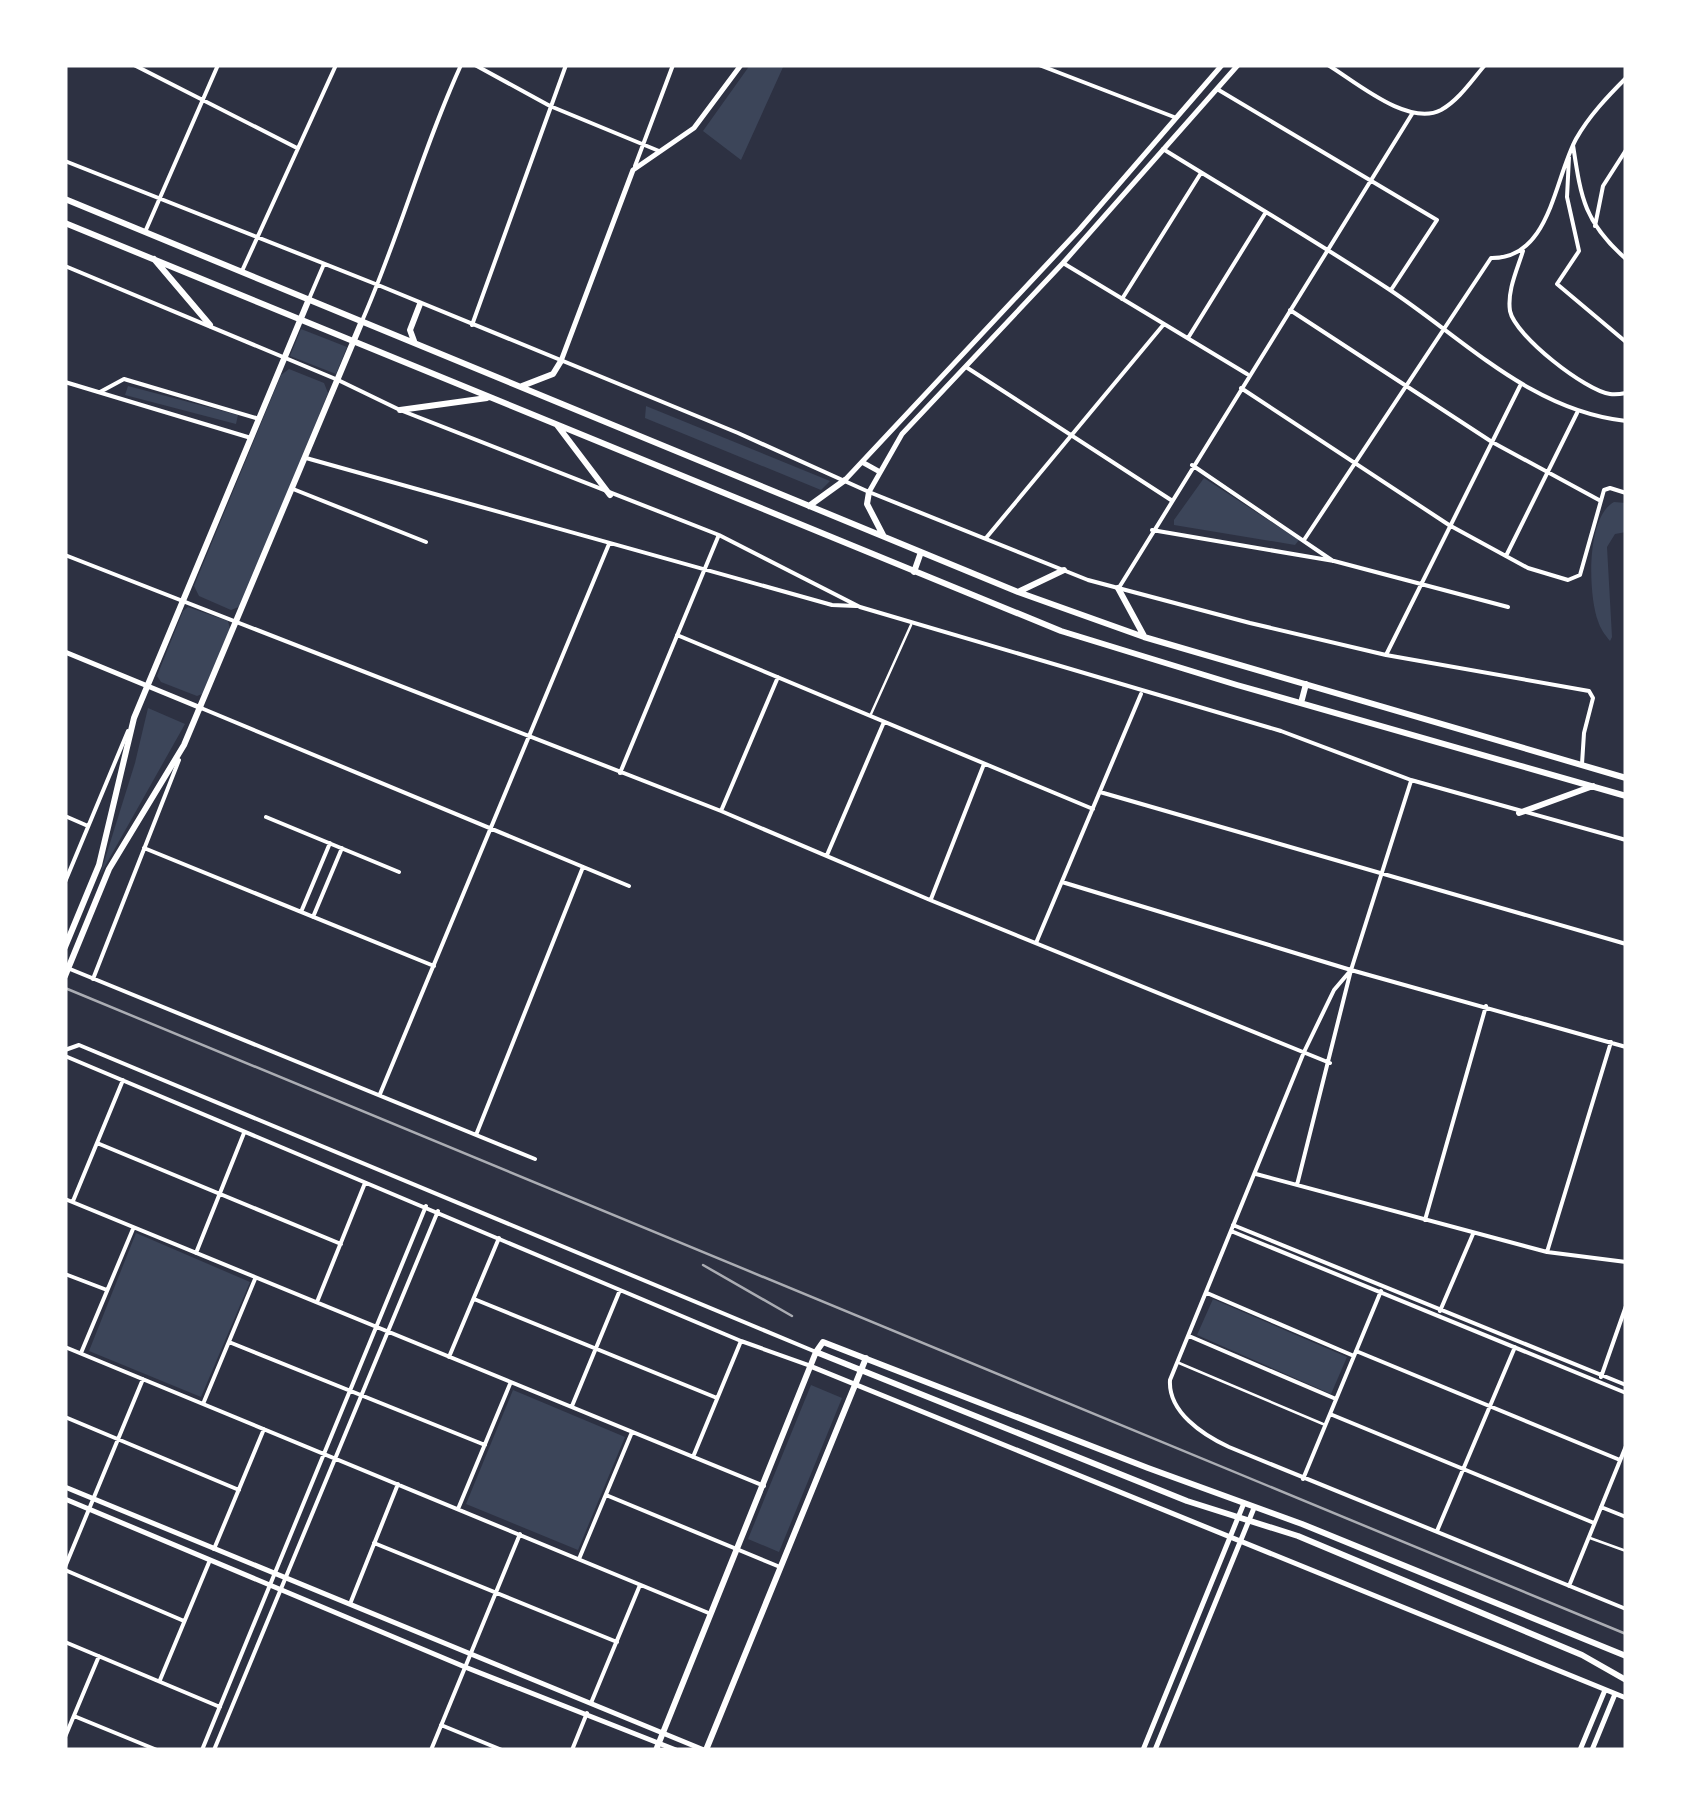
<svg xmlns="http://www.w3.org/2000/svg" width="1691" height="1815" viewBox="0 0 1691 1815" font-family="'Work Sans',sans-serif">
	<style>
		.green { fill: #3c4559 }
		.lines { fill: none; stroke-linecap: round; stroke-linejoin: round }
		.service { stroke: #fff; stroke-width: 2.5 }
		.minor { stroke: #fff; stroke-width: 4 }
		.tertiary { stroke: #fff; stroke-width: 5 }
		.secondary { stroke: #fff; stroke-width: 6 }
		.primary { stroke: #fff; stroke-width: 6 }
		.rail { stroke: #abadb3; stroke-width: 2.5 }
	</style>
	<rect width="100%" height="100%" fill="#2d3142"/>
	<path class="green" d="M750 65H784L741 160 703 131Z
		M301 329 347 347 336 374 290 356Z
		M289 369 324 383 328 393 241 606 231 610 199 596 194 586 281 375Z
		M128 386 238 415 236 424 125 395Z
		M646 406 830 481 821 490 645 418Z
		M1204 478 1299 540 1295 545 1174 525V520Z
		M1614 502 1626 503V532L1615 534 1607 547 1612 637 1610 641C1605 635 1600 628 1598 621 1588 594 1586 517 1614 502Z
		M188 607 228 621 230 629 202 694 197 696 161 682 157 676 183 611Z
		M148 708 185 724 100 875 135 763Z
		M136 1233 250 1282 201 1397 89 1351Z
		M1213 1299 1347 1357 1331 1394 1197 1335Z
		M811 1385 842 1398 779 1552 748 1539Z
		M513 1390 625 1437 578 1550 466 1504Z"/>
	<g class="lines">
		<path class="service" d="M871 714 911 625
			M1179 1363 1323 1424
			M1590 1538 1626 1551"/>
		<path class="minor" d="M134 65 297 148
			M475 65 550 106 659 151
			M1039 65 1174 117
			M1328 65C1356 82 1408 127 1441 110 1459 100 1472 80 1485 65
			M1217 89 1437 220 1391 290
			M1573 145C1581 198 1584 222 1626 259
			M1163 149C1239 196 1316 241 1390 290 1465 340 1532 411 1626 421
			M1569 157 1567 197 1579 251 1557 284 1626 342
			M65 161 378 285 738 433 869 492 1088 580 1250 623 1386 655 1589 691 1593 698 1584 733 1582 764
			M635 166 673 65
			M1595 226 1603 186 1626 150
			M145 232 218 65
			M1523 251C1517 270 1507 291 1510 311 1515 336 1586 391 1610 394 1616 395 1621 394 1626 393
			M1063 263 1247 374
			M65 266 338 380 400 410 719 535 860 607 1281 731 1411 780 1626 840
			M242 271 336 65
			M309 299 324 264
			M1122 299 1201 173
			M1290 310 1492 442 1599 500
			M362 321C399 237 423 148 461 65
			M472 325 566 65
			M1188 338 1266 212
			M966 367 1171 500
			M65 382 251 438
			M1241 388 1449 525 1528 568 1568 580 1580 575 1604 490 1610 488 1626 493
			M100 392 124 379 256 418
			M306 458 832 605 856 606
			M1192 465 1333 561
			M293 489 426 542
			M1152 530 1334 561 1508 607
			M986 538 1164 324
			M1304 540 1491 258C1550 259 1554 180 1576 139 1589 116 1607 97 1626 78
			M65 555 721 811 930 900 1330 1063
			M1506 556 1577 413
			M1120 586 1412 114
			M677 635 1093 809
			M1386 655 1520 386
			M201 708 629 886
			M620 773 718 537
			M1100 792 1626 944
			M721 811 778 677
			M65 816 88 826
			M266 817 399 872
			M144 848 434 966
			M827 855 884 722
			M65 882 128 731
			M1062 882 1351 970 1626 1047
			M931 899 984 764
			M301 912 330 843
			M313 917 342 848
			M1036 943 1141 694
			M65 967 535 1159
			M1351 970 1334 990 1304 1052 1170 1380C1168 1412 1203 1435 1229 1447L1626 1609
			M93 979 179 760
			M65 1050 79 1045 816 1352
			M65 1056 741 1341 808 1365
			M380 1094 609 544
			M476 1135 583 867
			M97 1143 341 1244
			M1256 1174 1547 1252 1626 1262
			M1297 1185 1351 970 1411 781
			M65 1199 764 1486
			M73 1201 123 1080
			M1425 1220 1486 1006
			M1233 1225 1626 1385
			M1231 1231 1626 1393
			M1547 1252 1611 1042
			M196 1253 244 1133
			M65 1274 107 1290
			M1207 1293 1354 1356
			M474 1299 717 1398
			M317 1302 365 1183
			M1440 1311 1473 1234
			M1189 1336 1336 1399
			M229 1342 485 1445
			M65 1347 711 1614
			M1356 1351 1620 1460
			M81 1353 133 1229
			M449 1357 499 1238
			M1601 1377 1626 1306
			M203 1404 255 1279
			M572 1406 620 1290
			M1330 1414 1594 1523
			M65 1417 239 1490
			M693 1457 741 1341
			M1303 1479 1381 1291
			M606 1495 780 1567
			M1601 1507 1626 1517
			M458 1509 510 1384
			M1437 1531 1515 1347
			M374 1543 617 1642
			M214 1549 264 1429
			M579 1559 632 1432
			M65 1567 143 1379
			M65 1570 184 1621
			M1569 1586 1626 1446
			M350 1604 398 1484
			M65 1642 220 1707
			M160 1680 210 1560
			M591 1703 640 1585
			M74 1716 157 1750
			M441 1725 502 1750
			M65 1737 99 1656
			M202 1750 426 1206
			M214 1750 438 1211
			M431 1750 520 1534
			M572 1750 587 1713"/>
		<path class="tertiary" d="M561 361 633 170 694 128 741 65
			M862 462 880 472
			M845 480 1079 230 1222 65
			M869 492 902 434 1063 263 1238 65
			M65 652 201 708
			M810 1366 1626 1698
			M65 1487 704 1750
			M65 1499 465 1667 676 1750
			M1143 1750 1244 1503
			M1155 1750 1254 1508
			M1580 1750 1605 1690
			M1592 1750 1615 1694"/>
		<path class="secondary" d="M65 947 99 865 134 718 309 299
			M65 976 109 869 184 745 362 321
			M816 1352 1187 1501 1298 1536 1582 1655 1626 1680
			M656 1750 816 1352 823 1342 1148 1468 1302 1524 1626 1656
			M706 1750 866 1358"/>
		<path class="primary" d="M65 199 1018 592 1144 637 1626 778
			M65 223 1061 631 1237 685 1626 796
			M154 259 210 325
			M414 341 410 330 420 304
			M522 386 553 374 561 361
			M400 410 487 398
			M557 425 610 495
			M869 492 867 504 883 535
			M809 506 845 480
			M914 572 921 552
			M1118 588 1144 636
			M1020 591 1064 570
			M1301 703 1306 684
			M1519 813 1593 786"/>
		<path class="rail" d="M65 988 1626 1634
			M703 1265 792 1316"/>
	</g>
	<rect width="1691" height="1815" fill="none" stroke="#ffffff" stroke-width="135"/>
</svg>
